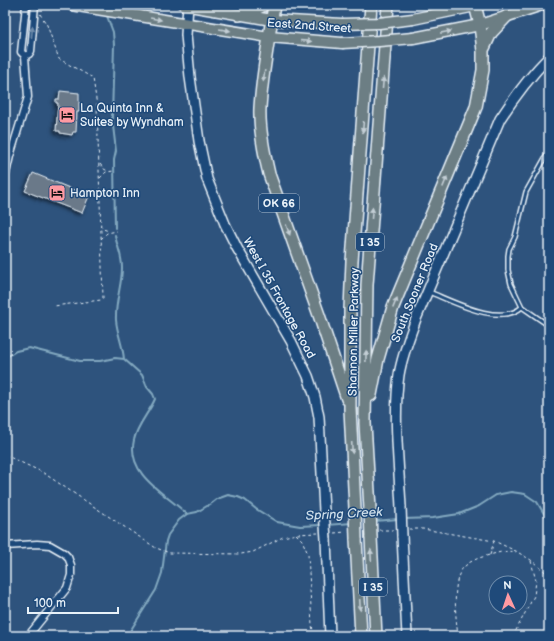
<svg xmlns="http://www.w3.org/2000/svg" width="554" height="641" viewBox="0 0 554 641" font-family="'Balsamiq Sans',sans-serif">
	<style>
		.lines { fill: none; stroke-linecap: round; stroke-linejoin: round }
		.stream { stroke: #83a9c0; stroke-width: 2 }
		.building { fill: #6a7989; stroke: #e8f1f8; filter: url(#shadow) }
		.lane-casing { stroke: #e8f1f8; stroke-width: 6 }
		.street-casing { stroke: #e8f1f8; stroke-width: 9 }
		.secondary-casing { stroke: #e8f1f8; stroke-width: 12 }
		.primary-casing { stroke: #e8f1f8; stroke-width: 13 }
		.highway-casing { stroke: #e8f1f8; stroke-width: 14 }
		.path { stroke: #e8f1f8; stroke-width: 1; stroke-dasharray: 3 3; stroke-linecap: butt }
		.lane { stroke: #1f4a7a; stroke-width: 3 }
		.street { stroke: #1f4a7a; stroke-width: 6 }
		.secondary { stroke: #1f4a7a; stroke-width: 9 }
		.primary { stroke: #6c7e84; stroke-width: 10 }
		.highway { stroke: #6c7e84; stroke-width: 11 }
		.secondary-bridge-casing { stroke: #e8f1f8; stroke-width: 12; stroke-linecap: butt }
		.primary-bridge-casing { stroke: #e8f1f8; stroke-width: 13; stroke-linecap: butt }
		.highway-bridge-casing { stroke: #e8f1f8; stroke-width: 14; stroke-linecap: butt }
		.secondary-bridge { stroke: #1f4a7a; stroke-width: 9 }
		.primary-bridge { stroke: #6c7e84; stroke-width: 10 }
		.highway-bridge { stroke: #6c7e84; stroke-width: 11 }
		.oneway { fill: #c3ced5 }
		.oneway2 { fill: #6f8dac }
		.labels { text-anchor: middle; dominant-baseline: central; stroke-width: 3; stroke-linejoin: round; paint-order: stroke }
		.shield { fill: #1f4a7a; stroke: #acbfd2; stroke-width: 1 }
		.shield-label { font-size: 11px; font-weight: bold; fill: #e8f1f8 }
		.street-label { font-size: 12px; fill: #e8f1f8; stroke: #1f4a7a }
		.poi-label { font-size: 12px; fill: #e8f1f8; stroke: #1f4a7a; text-anchor: start }
		.water-label { font-size: 13px; font-style: italic; fill: #cfdfea; stroke: #1f4a7a }
	</style>
	<defs>
		<filter id="shadow"><feDropShadow dx="-2" dy="2" stdDeviation="2" flood-color="#0009"/></filter>
	</defs>
	<rect width="100%" height="100%" fill="#2e537d"/>
	<filter id="ink" filterUnits="userSpaceOnUse"><feTurbulence type="fractalNoise" baseFrequency=".025" numOctaves="2"/><feDisplacementMap in="SourceGraphic" scale="8" xChannelSelector="R" yChannelSelector="G"/><feConvolveMatrix kernelMatrix="1 2 1 2 8 2 1 2 1" color-interpolation-filters="sRGB"/></filter>
	<g filter="url(#ink)">
		<g class="lines">
			<path class="stream" d="M107 16 113 32 114 45 112 117 116 151 114 160 115 228
				M115 235C117 247 122 254 122 268 122 285 115 302 116 320 117 333 123 346 124 359
				M5 358 16 351 29 348 80 361H100L115 358 124 359 142 375 147 387 153 394 155 399C149 413 137 425 134 440 126 475 166 494 187 514
				M404 519 433 518 459 514 479 506 496 495 511 492 525 494 537 502 546 517 549 521
				M375 521 398 519
				M327 525 352 523
				M127 636 156 590 162 573 166 541 168 535 179 520 187 514 197 512 212 503 217 499 228 495 238 497 245 500 256 509 277 522 300 526 322 525"/>
		</g>
		<path class="building" d="M60 91 79 93V112H77L76 132H73L72 135 60 133V131H56L58 103H56V99H59Z
			M33 173 89 196 82 213 25 191Z"/>
		<g class="lines">
			<g class="lane-casing">
				<path id="lane" d="M429 292C452 301 500 327 522 307
					M548 325 522 307 511 284 508 270V256L509 249 515 237 526 192 549 151"/>
			</g>
			<g class="street-casing">
				<path id="street" d="M25 56 29 54 31 51 35 5
					M5 178 10 156 28 97 25 56 21 52 26 5
					M5 546 37 544 50 545 64 553 68 557 71 565V575L67 588 28 636"/>
			</g>
			<g class="secondary-casing">
				<path id="secondary" d="M188 5 186 35 190 77 199 141 207 179 225 224 237 248 291 341 308 376 315 397 319 417 324 511
					M401 507C399 466 393 416 399 375 402 356 409 338 416 319L500 119C515 96 530 76 549 57
					M402 536 407 636
					M326 539 330 636"/>
			</g>
			<g class="primary-casing">
				<path id="primary" d="M72 5 269 37 342 43
					M184 5 272 20 342 24
					M413 19 480 5
					M413 38 480 25 542 5"/>
			</g>
			<g class="highway-casing">
				<path id="highway" d="M274 5C269 39 262 74 260 108 259 130 264 153 269 174L319 315 347 399
					M239 15 252 11 264 5
					M484 48 491 33 507 16
					M371 395 378 359 393 307 476 107 483 70V51L480 25 475 5
					M355 509 350 409V309L352 261 371 5
					M370 509 365 423 367 285 388 5
					M371 537 376 636
					M356 539 361 636"/>
			</g>
			<path class="path" d="M40 14 47 25 59 59 93 78 97 106 103 298 101 300 54 306
				M5 45H10L16 41
				M100 164 104 169 108 171
				M100 178 106 172 114 171
				M100 225 103 229 109 231
				M101 239 107 233 117 231
				M5 455 42 472 156 548 170 553 241 554 253 552 283 537 296 534 318 533
				M409 529H423L494 541 518 552
				M379 530H394
				M334 533 346 532
				M296 534 302 540 308 554 312 625 314 636
				M519 553 531 560 549 575
				M490 555 494 541
				M458 636C456 620 451 578 464 567 470 561 478 558 486 556 497 553 505 550 516 552
				M513 636 534 596 536 581 531 561"/>
			<use href="#lane" class="lane"/>
			<use href="#street" class="street"/>
			<use href="#secondary" class="secondary"/>
			<use href="#primary" class="primary"/>
			<use href="#highway" class="highway"/>
			<g class="secondary-bridge-casing">
				<path id="secondary-bridge" d="M401 507 402 536
					M324 511 326 539"/>
			</g>
			<g class="primary-bridge-casing">
				<path id="primary-bridge" d="M342 24 379 23 413 19
					M342 43 379 41 413 38"/>
			</g>
			<g class="highway-bridge-casing">
				<path id="highway-bridge" d="M355 509 356 539
					M370 509 371 537"/>
			</g>
			<use href="#secondary-bridge" class="secondary-bridge"/>
			<use href="#primary-bridge" class="primary-bridge"/>
			<use href="#highway-bridge" class="highway-bridge"/>
		</g>
		<defs><path id="oneway-solid" d="M-6-.8H1V-3.2L6.5 0L1 3.2V.8H-6Z"/></defs>
		<g class="oneway">
			<use href="#oneway-solid" transform="translate(156 19) rotate(10)"/>
			<use href="#oneway-solid" transform="translate(225 30) rotate(9)"/>
			<use href="#oneway-solid" transform="translate(446 32) rotate(-11)"/>
			<use href="#oneway-solid" transform="translate(306 41) rotate(4)"/>
			<use href="#oneway-solid" transform="translate(264 76) rotate(98)"/>
			<use href="#oneway-solid" transform="translate(383 83) rotate(-85)"/>
			<use href="#oneway-solid" transform="translate(363 127) rotate(95)"/>
			<use href="#oneway-solid" transform="translate(445 182) rotate(-68)"/>
			<use href="#oneway-solid" transform="translate(372 213) rotate(-85)"/>
			<use href="#oneway-solid" transform="translate(288 230) rotate(70)"/>
			<use href="#oneway-solid" transform="translate(395 303) rotate(-68)"/>
			<use href="#oneway-solid" transform="translate(366 356) rotate(-89)"/>
			<use href="#oneway-solid" transform="translate(352 448) rotate(87)"/>
			<use href="#oneway-solid" transform="translate(371 555) rotate(-93)"/>
			<use href="#oneway-solid" transform="translate(360 605) rotate(87)"/>
		</g>
		<use class="oneway2" href="#oneway-solid" transform="translate(32 32) rotate(-84)"/>
	</g>
	<defs>
		<g id="hotel-square" transform="scale(0.9)"><rect x="-9" y="-9" width="18" height="18" rx="4" fill="#ff9aa2" stroke="#1f4a7a"/><path d="M-6-4.5h1.5V1H6V5H4.5V3h-9V5H-6ZM-4 0a1.8 1.8 0 1 1 3.6 0ZM.5 0V-2.5h3Q6-2.5 6 0Z" fill="#111"/></g>
	</defs>
	<g fill-rule="evenodd">
		<use href="#hotel-square" x="67" y="115"/>
		<use href="#hotel-square" x="57" y="193"/>
	</g>
	<g class="labels">
		<g class="shield">
			<rect x="259" y="194" width="40" height="18" rx="3"/>
			<rect x="356" y="233" width="28" height="18" rx="3"/>
			<rect x="359" y="578" width="28" height="18" rx="3"/>
		</g>
		<g class="shield-label">
			<text x="279" y="203">OK 66</text>
			<text x="370" y="242">I 35</text>
			<text x="373" y="587">I 35</text>
		</g>
		<g class="street-label">
			<text transform="translate(309 26) rotate(4)">East 2nd Street</text>
			<text transform="translate(415 293) rotate(-68)">South Sooner Road</text>
			<text transform="translate(279 298) rotate(61)">West I 35 Frontage Road</text>
			<text transform="translate(354 332) rotate(-89)">Shannon Miller Parkway</text>
		</g>
		<g class="poi-label">
			<text x="80" y="108">La Quinta Inn &amp;<tspan x="80" dy="14">Suites by Wyndham</tspan></text>
			<text x="70" y="193">Hampton Inn</text>
		</g>
		<g class="water-label">
			<text transform="translate(344 514) rotate(-3)">Spring Creek</text>
		</g>
	</g>
	<rect width="554" height="641" fill="none" stroke="#1f4a7a" stroke-width="20"/>
	<rect x="10" y="10" width="534" height="621" fill="none" stroke="#e8f1f8" stroke-width="1.5" filter="url(#ink)"/>
	<g transform="translate(508 595) rotate(357)"><circle r="19" fill="#1f4a7a" stroke="#6f8dac"/>
	<path d="M0-3L7 15L0 10L-7 15Z" fill="#ff9aa2"/>
	<text y="-6" font-size="11" font-weight="bold" text-anchor="middle" fill="#e8f1f8">N</text>
	</g>
	<path d="M28 607v6h90v-6" fill="none" stroke="#e8f1f8" stroke-width="2"/>
	<text x="34" y="607" font-size="12" fill="#e8f1f8" stroke="#1f4a7a" stroke-width="3" paint-order="stroke">100 m</text>
</svg>
